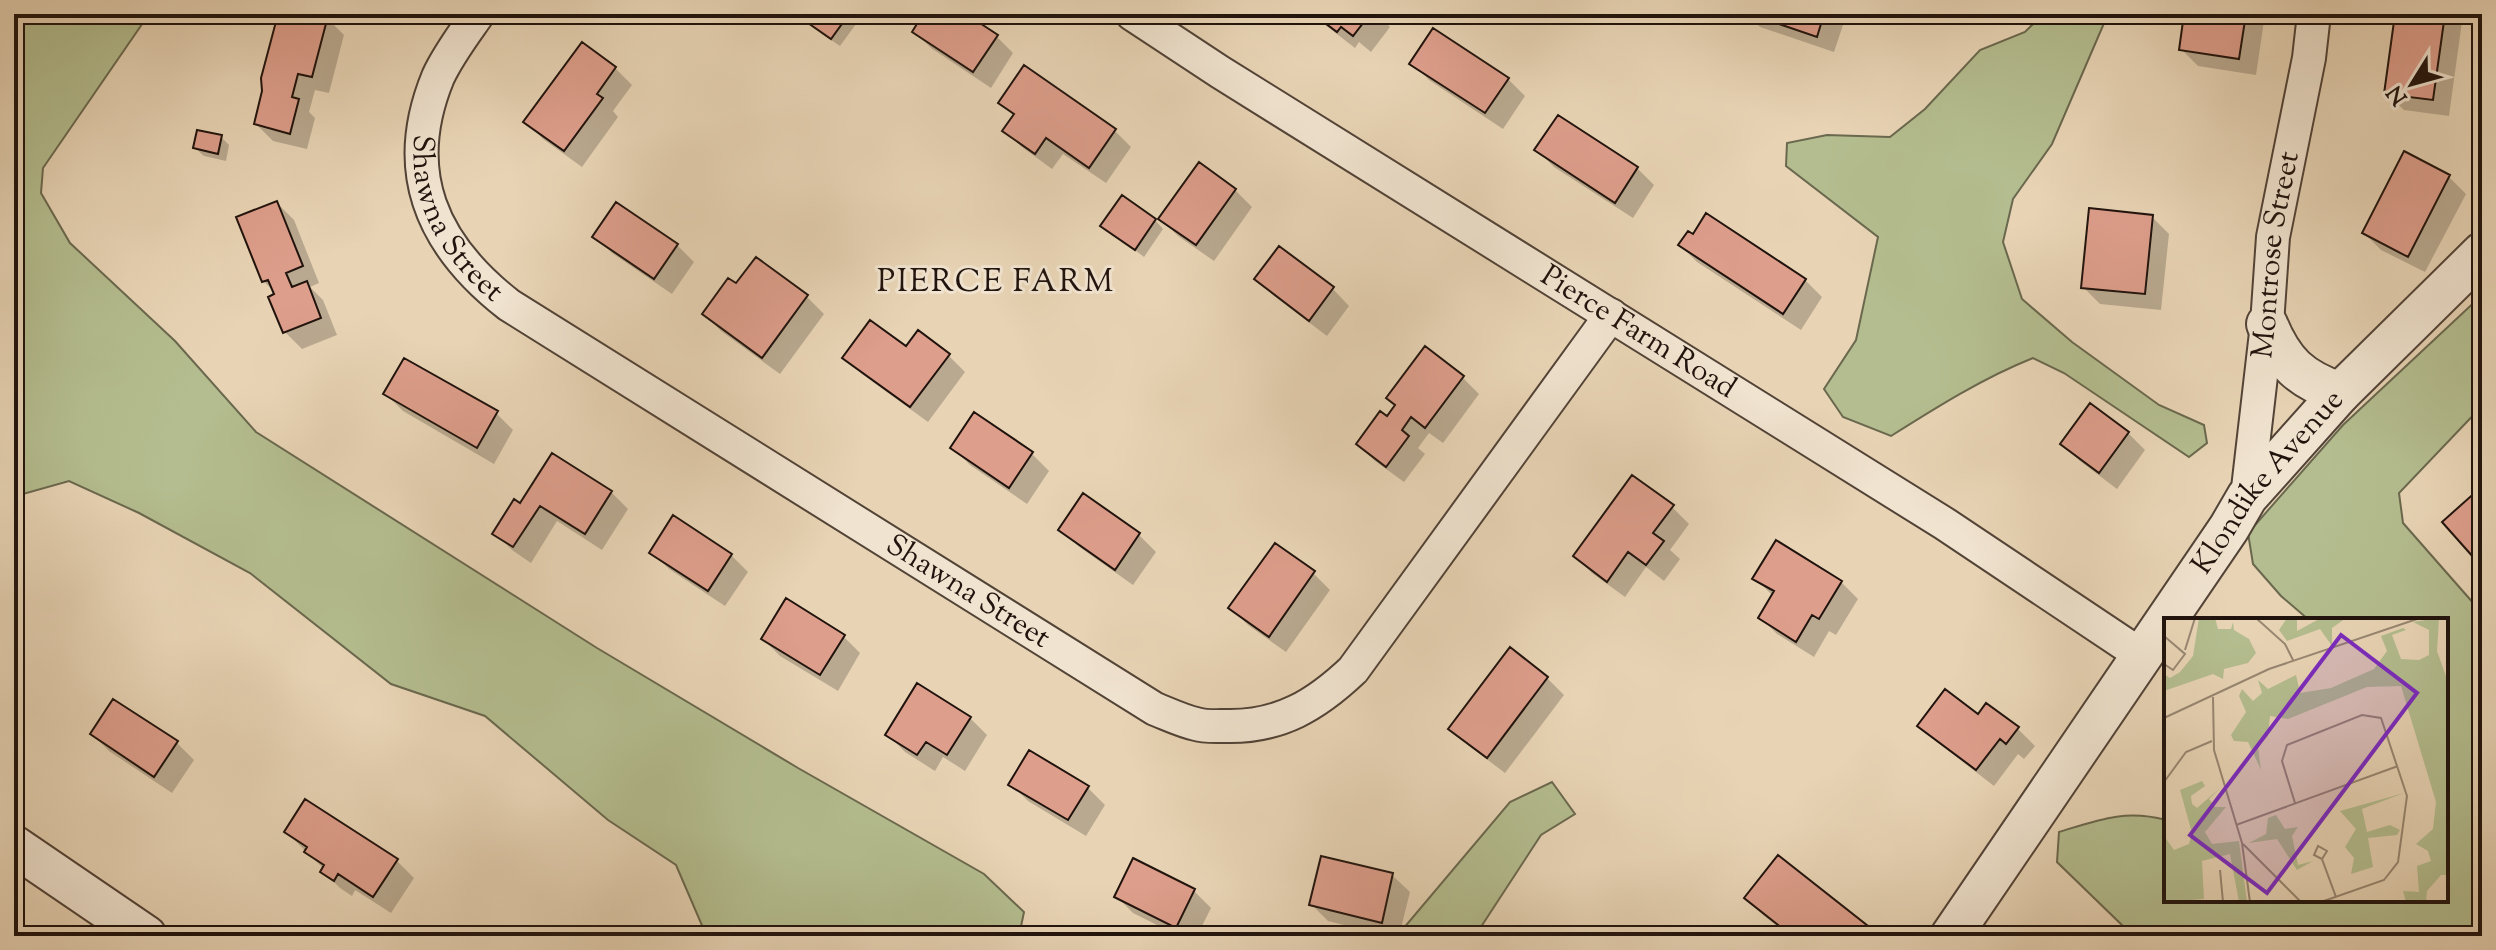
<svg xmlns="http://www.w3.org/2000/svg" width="2496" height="950" viewBox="0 0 2496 950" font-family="'Sorts Mill Goudy',serif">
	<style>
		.green { fill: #b4bd8f; stroke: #6a684e; stroke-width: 2 }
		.shadow { fill: #0003 }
		.building { fill: #dd9e8b; stroke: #20130d; stroke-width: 2 }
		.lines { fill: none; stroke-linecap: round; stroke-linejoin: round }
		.minor-casing { stroke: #524337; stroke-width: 36 }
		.tertiary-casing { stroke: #524337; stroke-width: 44 }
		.minor { stroke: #f0e3cf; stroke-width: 32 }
		.tertiary { stroke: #f0e3cf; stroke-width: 40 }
		.labels { text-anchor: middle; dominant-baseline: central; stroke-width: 6; stroke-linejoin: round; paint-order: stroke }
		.street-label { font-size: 30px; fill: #20130d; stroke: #f0e3cf }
		.neighbourhood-label { font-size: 32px; letter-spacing: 2px; fill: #20130d; stroke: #f0e3cf }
		.inset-road { fill: none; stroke: #988772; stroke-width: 2 }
		.view { fill: #7b2cbf; fill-opacity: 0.15; stroke: #7b2cbf; stroke-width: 4 }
		.inset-edge { fill: none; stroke: #20130d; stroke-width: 4 }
	</style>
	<rect width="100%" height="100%" fill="#e8d4b5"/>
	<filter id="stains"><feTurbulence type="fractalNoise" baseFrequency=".0025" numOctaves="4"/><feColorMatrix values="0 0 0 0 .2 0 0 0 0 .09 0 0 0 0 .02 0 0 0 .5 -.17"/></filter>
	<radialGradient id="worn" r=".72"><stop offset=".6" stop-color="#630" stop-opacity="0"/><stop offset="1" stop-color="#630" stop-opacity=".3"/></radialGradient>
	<path class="green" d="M14 14H149L43 168 41 193 70 243 175 341 256 432 597 648 798 768 984 874 1024 912 1019 936H701L704 930 676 865 608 820 485 716 391 684 250 573 139 513 69 481 23 494 14 492Z
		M2043 14H2108L2052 144 2013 199 2003 242 2022 299 2072 342 2159 405 2204 425 2207 443 2189 457 2064 373 2033 358C1983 378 1937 407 1891 436L1843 417 1824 389 1856 340 1878 237 1786 166 1787 143 1827 135 1890 137 1925 109 1980 50 2025 32Z
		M2482 295V406L2399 493 2403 523 2482 613V936H2125V928L2057 862 2059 832C2098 820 2125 809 2166 820V900H2446V620H2309L2281 596 2253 564 2248 533 2343 425Z
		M1552 782 1575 814 1541 835 1475 936H1397L1510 802Z"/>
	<path class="shadow" d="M280 14H310L327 18 344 35 329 93 315 90 309 112 315 118 307 149 273 141 256 124 264 91 263 78Z
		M801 14H852L859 20 840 46 808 24 800 16Z
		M926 14H963L996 36 1013 53 991 88 931 48 914 31Z
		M1311 14H1381L1380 17 1390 27 1371 52 1359 42 1355 48Z
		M1747 14H1844L1846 16 1834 52 1760 27Z
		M2013 14H2038L2033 25Z
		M2186 14H2265L2256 75 2198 66 2181 49Z
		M2397 14H2463L2449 116 2404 110 2386 93Z
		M1412 63 1508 79 1525 96 1503 129 1429 80Z
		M615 68 632 85 613 111 618 117 582 167 543 139 526 122Z
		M1000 102 1114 130 1131 147 1106 183 1063 154 1052 169 1022 147 1005 130 1014 116Z
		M221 137 229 145 226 161 204 156 195 148Z
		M1537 150 1637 168 1654 185 1633 218 1554 167Z
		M2449 177 2466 194 2425 272 2381 250 2364 233Z
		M1235 190 1252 207 1214 261 1178 236 1161 219Z
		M277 203 294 220 319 283 310 287 323 300 337 335 302 349 285 332 278 295 263 281Z
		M2152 217 2169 234 2161 310 2100 304 2083 287Z
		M1155 220 1163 229 1144 257 1103 226Z
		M595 236 677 245 694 262 672 294 612 253Z
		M1680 245 1805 280 1822 297 1801 330 1697 262Z
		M756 260 807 297 824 314 780 374 721 331 704 314 736 286Z
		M1257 279 1333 289 1349 306 1327 336 1274 296Z
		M906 349 948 355 965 372 928 422 862 374 845 357Z
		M1462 377 1479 394 1443 443 1429 433 1418 448 1425 454 1404 482 1375 461 1358 444Z
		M386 394 496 413 513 430 494 464 403 411Z
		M2091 406 2128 433 2145 450 2117 489 2080 461 2063 444Z
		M975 415 1032 454 1049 471 1027 504 970 465 953 448Z
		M611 492 628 509 602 550 557 521 531 563 512 550 495 533 521 506Z
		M1084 496 1139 535 1156 552 1133 585 1078 546 1061 529Z
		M1672 507 1689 524 1670 550 1680 559 1664 581 1646 567 1625 597 1592 573 1575 556Z
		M652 552 731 555 748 572 725 606 669 569Z
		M1313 573 1330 590 1286 652 1248 625 1231 608Z
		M1755 578 1841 582 1858 599 1836 635 1829 631 1814 657 1777 634 1760 617 1773 596Z
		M843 636 860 653 838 691 780 656 763 639Z
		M1547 678 1564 695 1505 773 1468 745 1451 728Z
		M114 701 177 743 194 760 172 793 109 751 92 734Z
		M1987 706 2018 729 2035 746 2024 759 2018 754 1994 786 1937 742 1920 726 1978 717Z
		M970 718 987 735 965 771 943 757 935 771 905 752 888 735Z
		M1011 784 1088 788 1105 805 1086 836 1028 801Z
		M306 802 397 861 414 878 391 913 355 890 352 896 340 888 323 871 324 869 286 832Z
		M1779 857 1867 927 1876 936H1790L1763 915 1746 898Z
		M1392 875 1410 892 1399 936H1388L1328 921 1311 904Z
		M1194 891 1211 908 1197 936H1179L1133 913 1116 896Z"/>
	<path class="building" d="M278 14 328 16 312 77 298 74 292 97 299 99 290 134 254 124 262 91 261 78Z
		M799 14H849L831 39 798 16Z
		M923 14H966L998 35 973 72 912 32Z
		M1313 14H1370L1353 36 1341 27 1337 32Z
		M1750 14H1824L1817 37Z
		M2184 14H2246L2239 59 2179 50Z
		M2395 14H2445L2433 100 2384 94Z
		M1433 28 1509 78 1485 113 1409 64Z
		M582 42 616 67 597 94 603 98 564 151 523 122Z
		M1024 65 1116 129 1089 168 1046 138 1035 154 1002 131 1014 114 998 103Z
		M1558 115 1638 167 1615 203 1534 150Z
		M197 130 222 135 218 154 193 148Z
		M2404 151 2450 175 2408 257 2362 233Z
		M1199 162 1236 189 1196 245 1158 219Z
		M1122 195 1156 219 1135 250 1100 226Z
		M277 201 303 266 286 273 292 287 307 281 321 318 283 333 268 297 274 294 268 280 262 282 236 217Z
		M616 202 678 244 654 279 592 237Z
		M2089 208 2153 215 2145 294 2081 288Z
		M1706 213 1806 279 1783 314 1678 245 1688 231 1693 234Z
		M1279 246 1334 287 1309 321 1254 279Z
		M756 257 808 295 762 358 702 314 728 278 736 283Z
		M870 320 906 346 918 330 950 354 910 407 842 358Z
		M1425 346 1464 376 1425 428 1411 417 1402 430 1409 436 1386 467 1356 444 1380 411 1387 416 1395 405 1386 398Z
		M404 358 498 411 477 448 383 394Z
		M2090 403 2129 432 2099 473 2060 444Z
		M974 412 1033 452 1009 488 950 448Z
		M552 453 612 491 585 534 540 506 513 547 492 534 514 499 520 503Z
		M1632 475 1674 505 1653 533 1664 541 1646 565 1628 552 1607 582 1573 556Z
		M2479 489 2482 492V567L2442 522Z
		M1083 493 1140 533 1115 570 1058 530Z
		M673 515 732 554 708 591 649 553Z
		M1776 540 1842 581 1819 619 1812 615 1796 642 1758 618 1774 591 1752 579Z
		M1275 543 1315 571 1269 637 1228 608Z
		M786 598 845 635 820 675 761 639Z
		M1510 647 1548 677 1487 758 1448 729Z
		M917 683 971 717 947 755 926 742 917 755 885 735Z
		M1945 689 1978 714 1986 703 2019 727 2006 744 2000 739 1976 770 1917 726Z
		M113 699 178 741 154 777 90 734Z
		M1029 750 1089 786 1068 820 1008 785Z
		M305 799 398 859 373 897 338 874 334 881 320 872 324 865 304 852 307 847 284 832Z
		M1778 855 1868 926 1860 936H1792L1744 898Z
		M1321 856 1393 873 1382 923 1309 905Z
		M1133 858 1195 889 1176 928 1114 897Z"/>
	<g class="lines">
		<g class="minor-casing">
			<g id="minor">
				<path id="s1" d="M478 14C464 34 448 55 438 77 399 172 432 245 509 305L1155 709C1168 714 1182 721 1196 724 1205 727 1217 726 1227 726 1280 727 1316 705 1353 670L1611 315"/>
				<path id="s2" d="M1132 14 1220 72 1945 524 2141 655"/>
				<path id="s3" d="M2247 497 2267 324 2273 237 2309 58 2314 14"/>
			</g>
		</g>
		<g class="tertiary-casing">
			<g id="tertiary">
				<path d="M2267 324C2283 363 2300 379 2340 393"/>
				<path d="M14 846 146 936"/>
				<path id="s4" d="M1951 936 2229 528 2247 497 2340 393 2482 253"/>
			</g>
		</g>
		<use href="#minor" class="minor"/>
		<use href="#tertiary" class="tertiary"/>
	</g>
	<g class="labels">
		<g class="street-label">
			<text stroke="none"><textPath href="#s1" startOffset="228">Shawna Street</textPath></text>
			<text stroke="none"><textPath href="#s3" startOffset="244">Montrose Street</textPath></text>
			<text stroke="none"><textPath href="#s2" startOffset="598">Pierce Farm Road</textPath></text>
			<text stroke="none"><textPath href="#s4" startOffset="554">Klondike Avenue</textPath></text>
			<text stroke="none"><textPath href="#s1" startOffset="876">Shawna Street</textPath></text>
		</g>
		<g class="neighbourhood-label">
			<text x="996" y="283">PIERCE FARM</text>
		</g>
	</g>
	<g transform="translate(2164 618)">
		<rect width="284" height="284" fill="#e8d4b5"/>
		<path d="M35 0H51L54 11H67L69 4 70 12 85 21 92 35 84 45 60 51 59 61 49 56 0 73V56L6 60 16 54 29 38ZM123 0H133V13L157 0H182L168 10V28L156 11 123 23 115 12ZM275 0 273 33 284 64V257H277L263 273 262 284H242L239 273 255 274 253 248 267 243 264 233 252 226 269 211 272 184 237 68 203 69 124 101 106 98 104 118 94 129 97 152 84 124 70 123 67 117 82 94 75 78 78 71 89 83 98 75 94 62 104 71 132 57 136 75 167 70 210 51 223 33 217 18 239 10 242 12 228 17 237 41 255 42 265 37V12L249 4ZM38 163 41 168 27 178 28 186 33 190 56 170 45 181 51 189H62L41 214 48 226 75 223 83 284H75L66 236 38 243 40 281 0 284V218L10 232 25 226 28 215 16 172ZM240 175 198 191 203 214 226 207 236 212 233 217 204 220 209 249 187 256 190 240 181 229 192 211 176 193ZM112 197 121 211 134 209 128 218 134 247 149 243 133 252 113 221 85 225 102 216 104 200Z" fill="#b4bd8f"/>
		<path class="inset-road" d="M92 0 121 26 129 42M21 32 31 0M0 46 9 52 21 36 0 18M49 79 50 132 78 225 86 284M0 100 105 51 256 0M0 164 22 134 48 123M131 185 118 143 123 127 198 97 217 100 243 178 234 244 220 262 157 284M72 207 234 148M79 226 137 284M158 241 150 237 154 228 163 233 158 241 172 279M56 252 59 284"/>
		<path class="view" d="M177 17 253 75 103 275 26 217Z"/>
		<rect width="284" height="284" class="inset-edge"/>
	</g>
	<rect width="2496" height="950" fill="none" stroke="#e8d4b5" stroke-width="48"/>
	<rect x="16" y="16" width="2464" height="918" fill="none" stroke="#20130d" stroke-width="4"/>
	<rect x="24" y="24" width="2448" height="902" fill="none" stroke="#20130d" stroke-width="2"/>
	<g transform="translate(2412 84) rotate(233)" stroke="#f0e3cf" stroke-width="6" paint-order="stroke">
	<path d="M0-6L14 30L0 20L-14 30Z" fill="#20130d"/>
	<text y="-12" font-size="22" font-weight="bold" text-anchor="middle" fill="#20130d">N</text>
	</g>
	<rect width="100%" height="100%" filter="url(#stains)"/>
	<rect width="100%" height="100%" fill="url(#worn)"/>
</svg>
